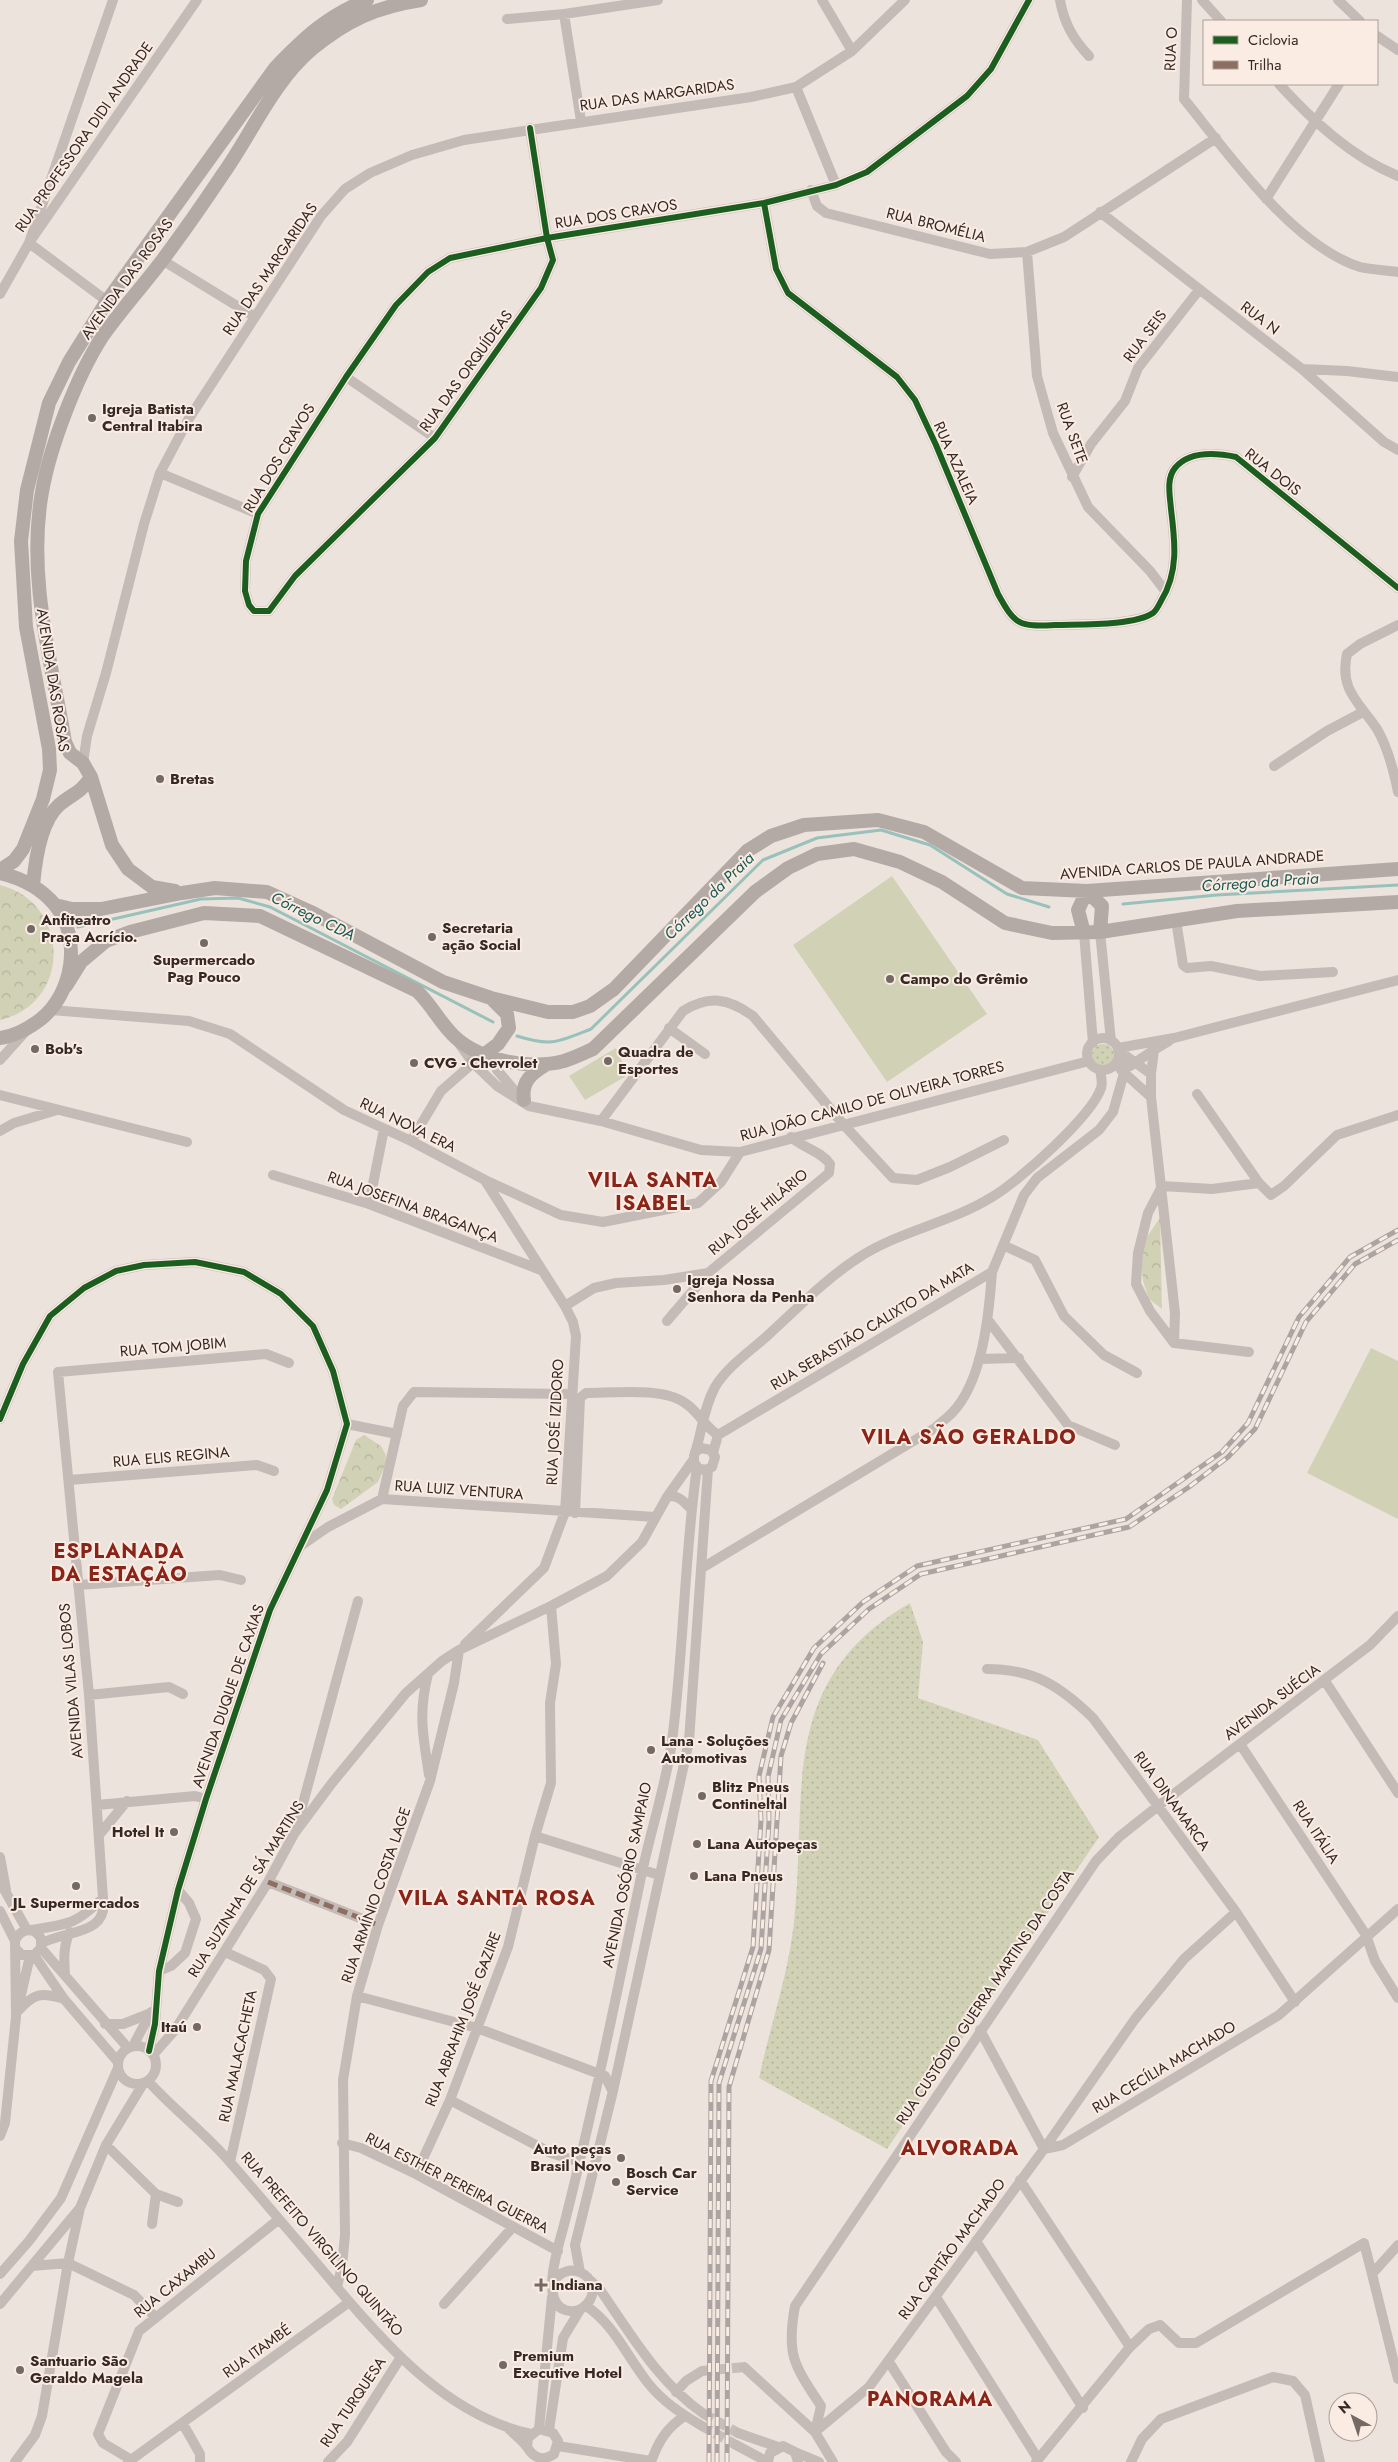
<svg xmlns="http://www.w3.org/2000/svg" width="1398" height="2462" viewBox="0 0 1398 2462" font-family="Jost,sans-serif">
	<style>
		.grass { fill: url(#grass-dots) }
		.park { fill: url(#park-crowns) }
		.pitch { fill: #d1d1b6 }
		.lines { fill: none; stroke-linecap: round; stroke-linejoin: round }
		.stream { stroke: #98c1bb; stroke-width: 3 }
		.minor-tunnel { stroke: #c8beb8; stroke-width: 10; stroke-dasharray: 10 5; stroke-linecap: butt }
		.minor { stroke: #c5bbb6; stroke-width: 10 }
		.major { stroke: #b3aaa6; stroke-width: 14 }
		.rail-casing { stroke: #ada4a1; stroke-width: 5 }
		.rail { stroke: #faece3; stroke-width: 3; stroke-dasharray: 9; stroke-linecap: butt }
		.quiet { stroke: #8d6e63; stroke-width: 5; stroke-dasharray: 10 5; stroke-linecap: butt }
		.cycleway-casing { stroke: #faece3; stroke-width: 9 }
		.cycleway { stroke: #1b5e20; stroke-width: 6 }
		.poi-dot { fill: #756965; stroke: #faece3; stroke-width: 2 }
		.labels { text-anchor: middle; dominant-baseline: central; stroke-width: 4; stroke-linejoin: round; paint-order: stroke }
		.street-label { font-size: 15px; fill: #352825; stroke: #faece3 }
		.poi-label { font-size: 15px; font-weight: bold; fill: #352825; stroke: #faece3; text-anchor: start }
		.water-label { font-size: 16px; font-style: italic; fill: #185a55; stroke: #faece3 }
		.district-label { font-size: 20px; font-weight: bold; letter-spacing: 1px; fill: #8a2318; stroke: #faece3 }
	</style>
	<defs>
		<pattern id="grass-dots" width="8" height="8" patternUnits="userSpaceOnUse" patternTransform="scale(1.25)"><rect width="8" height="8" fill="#d1d1b6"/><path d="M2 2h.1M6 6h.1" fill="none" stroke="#b4b39c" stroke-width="1.8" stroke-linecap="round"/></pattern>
		<pattern id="park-crowns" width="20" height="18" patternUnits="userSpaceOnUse" patternTransform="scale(1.25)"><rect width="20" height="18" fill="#d1d1b6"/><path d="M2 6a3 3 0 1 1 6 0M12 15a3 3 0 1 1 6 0" fill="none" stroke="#b4b39c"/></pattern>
	</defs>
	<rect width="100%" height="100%" fill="#ede3dd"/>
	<path class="grass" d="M1092 1055a11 11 0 1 1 22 0a11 11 0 1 1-22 0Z
		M910 1603 923 1642 918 1698 1038 1740 1099 1837 887 2149 759 2078C770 2026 788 1976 794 1922 808 1793 776 1681 910 1603Z"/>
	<path class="park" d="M0 885C71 903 72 1004 0 1020Z
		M1160 1218 1162 1309 1149 1299 1143 1281 1141 1261 1144 1241Z
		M364 1435 381 1446 386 1455 385 1466 378 1482 341 1509 334 1505 332 1499 356 1440Z"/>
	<path class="pitch" d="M892 876 987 1014 887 1082 793 945Z
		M616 1048 628 1075 585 1100 569 1076Z
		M1371 1348 1398 1361V1519L1307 1473Z"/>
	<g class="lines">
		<path class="stream" d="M1123 904 1217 895 1398 885
			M78 927 201 899 238 898 270 907 493 1022
			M517 1036C552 1047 558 1042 591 1029L763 860 817 838 881 830 930 845 1007 894 1049 907"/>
		<path class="minor-tunnel" d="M702 2371 744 2367
			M704 2414 738 2433
			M702 2426 736 2445"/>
		<path class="minor" d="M822 0 852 51
			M1060 0C1064 23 1073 39 1089 56
			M1187 0 1184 99C1227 152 1293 246 1360 267 1372 270 1386 270 1398 272
			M1202 0 1221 21
			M1338 0 1360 21
			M564 14 581 121
			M507 19 564 14 658 0
			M1377 36 1398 50
			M1279 84C1312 120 1351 157 1398 176
			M796 87 836 185
			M530 128 547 238 553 260 541 288 435 438 295 576 269 611H254L249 605 245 591 246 561 258 514 346 377 396 305 428 272 450 258 547 238 764 203 836 185 867 172 967 96 991 69 1029 0
			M811 190 817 206 826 213 990 254 1027 252 1064 237 1216 138
			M1266 199 1339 84
			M764 203 776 269 788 293 897 377 915 400 936 445 998 594C1015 625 1019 627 1055 625 1078 624 1134 626 1153 613 1156 611 1159 605 1161 601 1179 572 1175 541 1171 509 1170 496 1166 479 1175 468 1190 450 1217 453 1236 457L1398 588
			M1100 212 1302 369 1384 442 1398 450
			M1027 252 1037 376 1053 433 1088 507 1150 571 1166 592
			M162 260 255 317
			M0 294 29 243 197 0
			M107 301 29 243 113 0
			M1302 369 1347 371 1398 377
			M346 377 435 438
			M160 473 258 514
			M1072 477 1091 444 1125 401 1138 368 1199 290
			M1398 625 1360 644 1347 654C1339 690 1359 702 1377 729 1387 746 1394 772 1398 792
			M83 763 87 736 106 673 144 524 160 473 188 420 255 317 321 216 345 189 370 173 412 155 464 140 751 97 796 87 852 51 905 0
			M1274 766 1327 731 1363 712
			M1176 920 1183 965 1187 968 1211 966 1260 976 1333 972
			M1100 932 1111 1041
			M1084 933 1093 1043
			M51 1010 189 1021 230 1034 344 1110 411 1141 485 1180 561 1215 603 1222 698 1203 721 1182 740 1152
			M669 1028 705 1054
			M1087 1054a16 16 0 1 1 32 0a16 16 0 1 1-32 0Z
			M458 1042 473 1063 497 1086 529 1106 601 1121 701 1150 740 1152 1089 1061
			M1118 1048 1174 1038 1398 980
			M1118 1050 1151 1074V1097L1175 1313 1174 1343
			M496 1057 497 1070 521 1098
			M0 1060 26 1031
			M1130 1066 1154 1050
			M1121 1070 1151 1097
			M1151 1074 1154 1050 1169 1041
			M1197 1094 1259 1183
			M0 1095 187 1142
			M601 1121 683 1011C709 995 728 998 753 1016L843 1124 893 1178 917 1180 950 1167 1004 1140
			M0 1131 14 1123 57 1110
			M411 1141 441 1091 473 1063
			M273 1175 369 1204 541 1270
			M369 1204 384 1129
			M1003 1245 1035 1260 1064 1316 1104 1355 1137 1373
			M565 1306 594 1288 616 1283 664 1280 708 1273 829 1173 830 1164C821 1151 803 1148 791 1137
			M988 1320 1068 1425 1115 1445
			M667 1321 708 1273
			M1174 1343 1150 1311 1136 1284 1138 1253 1148 1213 1162 1186 1212 1189 1259 1183 1271 1195 1284 1186 1337 1135 1398 1115
			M1174 1343 1249 1352
			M979 1359 1019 1358
			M0 1419 23 1364 50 1316 84 1288 116 1271 144 1265 195 1262 244 1272 281 1294 313 1326 333 1371 347 1424 327 1490 270 1610 206 1799 178 1890 159 1971 155 2024 149 2051
			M347 1424 397 1434
			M695 1452 701 1448 711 1450 715 1457 712 1467 705 1470 698 1468 694 1462V1456C702 1433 703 1409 715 1387 727 1367 749 1352 766 1337 796 1310 824 1280 858 1258 899 1231 950 1223 992 1197 1018 1182 1092 1116 1101 1088 1103 1083 1101 1076 1100 1070
			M713 1453 718 1435 992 1272 1024 1195 1037 1178 1099 1130 1113 1112 1124 1073 1119 1053
			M69 1480 257 1465 274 1471
			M667 1497C678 1494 683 1501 691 1509
			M382 1499 403 1406 414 1392 571 1394
			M575 1513 580 1398 586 1393C613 1393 663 1387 685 1403 699 1412 704 1426 718 1435
			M302 1545 328 1527 382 1499 655 1517
			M702 1568 935 1428C940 1423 947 1418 952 1413 983 1381 989 1314 992 1272
			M78 1585 220 1575 241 1580
			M465 1644 544 1568 565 1512 576 1336 573 1322 565 1306 486 1182
			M987 1669C1034 1669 1060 1686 1093 1718L1236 1912 1295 2002
			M428 1674C418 1714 423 1735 429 1775
			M1325 1681 1398 1793
			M89 1695 169 1687 183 1694
			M1240 1744 1366 1935 1375 1961 1398 1998
			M97 1805 195 1796 206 1799
			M296 1829 358 1601
			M99 1835 127 1801
			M535 1836 659 1875
			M0 1857 6 1890
			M0 1882 27 1930
			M268 1882 378 1925
			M103 1898 89 1695 58 1372 266 1354 289 1363
			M0 1911 15 1941
			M31 1930C69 1924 75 1925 103 1898 109 1935 67 1930 42 1943
			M41 1948 128 2048
			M225 1952 264 1970 271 1979 230 2162
			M34 1955 64 1999 118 2062
			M159 1971 171 1966 185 1953 196 1919 189 1903 178 1890
			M65 1975C64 1960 63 1946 70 1932
			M357 1996 477 2028 605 2076 612 2090
			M20 1999 30 1956
			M18 2011C34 1993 41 1992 64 1999
			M105 2024H123L151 2013
			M980 2030 1044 2149
			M118 2065a19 19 0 1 1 38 0a19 19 0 1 1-38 0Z
			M133 2046 151 2012
			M153 2055 175 2030 268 1882 294 1834 332 1783 406 1693 442 1661 459 1650 551 1606 607 1576 642 1542 667 1497 694 1459
			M148 2081C173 2109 204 2132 229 2161 265 2202 300 2244 335 2285 387 2347 449 2416 531 2434
			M450 2100 551 2153 580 2162
			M0 2136 5 2123 16 2017 15 1941C20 1928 35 1926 41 1939V1948L34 1955H22L16 1949
			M342 2143 361 2148 416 2174 558 2251
			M106 2145 156 2194 152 2224
			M1044 2149 1063 2145 1279 2015 1398 1909
			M416 2174 450 2100 508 1947 535 1836 551 1783 550 1703 556 1664 551 1606
			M1020 2180 1130 2347
			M156 2194 178 2202
			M976 2241 1083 2408
			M1398 2245 1372 2274 1398 2379
			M68 2263 134 2295 155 2317
			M32 2266 68 2263
			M580 2272 575 2245 613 2091 689 1741 708 1469
			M0 2274 29 2241 61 2198 118 2068
			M591 2281 601 2291C632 2336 659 2383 704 2414
			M552 2284C567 2256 603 2277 590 2300 586 2307 578 2312 570 2311 536 2308 560 2242 565 2221 594 2107 617 1992 641 1877 650 1832 666 1786 672 1741 684 1650 684 1558 697 1467
			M337 2287 342 2266 345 2235 343 2080 357 1996 378 1925 430 1781 454 1683 459 1650
			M936 2297 1038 2459
			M0 2304 80 2208 106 2145 143 2084
			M444 2304 512 2228
			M586 2306C613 2323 628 2358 648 2383 663 2402 682 2414 702 2426
			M889 2362 946 2452 956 2462
			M744 2367 815 2432 833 2462
			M676 2392 686 2381 702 2371
			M183 2424 200 2454V2462
			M509 2429C515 2435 523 2441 527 2447 534 2458 542 2462 554 2454L558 2441 553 2433 539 2429 528 2438 527 2447
			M539 2429 552 2297
			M549 2430 563 2338 580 2310
			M815 2432 821 2406C794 2365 786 2355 795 2306L1096 1861 1119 1837 1158 1806 1370 1645 1398 1616
			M815 2432 869 2387 1044 2149 1135 2019 1184 1959 1236 1912
			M738 2433 778 2447
			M736 2445 768 2462
			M558 2446 651 2461
			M795 2452 819 2462
			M130 2459 103 2443 98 2434 139 2331 278 2220
			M15 2462 35 2435 42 2416 68 2263 80 2208
			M128 2462 348 2303
			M328 2462 347 2442 401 2357
			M651 2462C658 2442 667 2427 685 2416
			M768 2462 770 2453 783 2446 795 2452 798 2462
			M1036 2462 1130 2347 1149 2329 1160 2325 1179 2343H1196L1364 2243 1372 2274
			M1131 2462 1142 2439 1161 2419 1273 2377 1293 2381 1305 2395 1320 2462"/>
		<path class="major" d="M0 870 14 861 23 849 43 799 50 770 49 749 26 627 21 541 27 490 49 403 69 362 107 301 275 68C305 37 327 16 367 0
			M0 873C21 878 41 888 55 905 82 939 73 993 41 1019 28 1029 16 1036 0 1038
			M33 886C35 862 40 822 59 805 73 793 80 794 91 777
			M175 891 152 887 128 869 112 845 91 777 83 763 70 753 65 742C51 660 27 576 42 492 50 446 77 376 102 337 120 311 142 287 161 262 182 234 203 204 223 174 252 133 273 82 312 49 347 20 376 7 421 0
			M55 905 72 909H101L182 893 215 888 267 892 311 912 443 982 491 998 548 1012H573L590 1006 614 989 747 851 771 836 804 825 878 820 924 832 1022 888 1087 891 1398 869
			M1084 933 1078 910 1087 891 1102 906 1100 932
			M66 986 81 962 106 941 130 932 204 913 260 916 417 991C432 1005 441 1025 456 1038 482 1061 531 1070 564 1061 574 1058 584 1053 593 1049L755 892 788 868 817 854 854 849 900 862 942 882 1005 923 1052 933 1100 932 1237 911 1398 902
			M473 1063 498 1044 509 1028 507 1014 491 998
			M524 1100C521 1081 532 1073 547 1064"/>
		<g class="rail-casing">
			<path id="rail" d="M709 2462 711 2081 753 1947 761 1820 759 1776 773 1717 814 1648 863 1602 917 1566 1126 1519 1222 1452 1248 1423 1299 1317 1350 1257 1398 1230
				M717 2462 719 2083 761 1949 769 1821 768 1777 781 1720 821 1654 869 1609 921 1574 1129 1527 1189 1487 1228 1457 1255 1429 1306 1322 1355 1264 1398 1240
				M727 2462 729 2087 769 1950 781 1756 791 1723 823 1663"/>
		</g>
		<use href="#rail" class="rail"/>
		<path class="quiet" d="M268 1882 378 1925"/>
		<g class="cycleway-casing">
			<path id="cycleway" d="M530 128 547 238 553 260 541 288 435 438 295 576 269 611H254L249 605 245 591 246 561 258 514 346 377 396 305 428 272 450 258 547 238 764 203 836 185 867 172 967 96 991 69 1029 0
				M764 203 776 269 788 293 897 377 915 400 936 445 998 594C1015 625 1019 627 1055 625 1078 624 1134 626 1153 613 1156 611 1159 605 1161 601 1179 572 1175 541 1171 509 1170 496 1166 479 1175 468 1190 450 1217 453 1236 457L1398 588
				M0 1419 23 1364 50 1316 84 1288 116 1271 144 1265 195 1262 244 1272 281 1294 313 1326 333 1371 347 1424 327 1490 270 1610 206 1799 178 1890 159 1971 155 2024 149 2051"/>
		</g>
		<use href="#cycleway" class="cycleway"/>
	</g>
	<g class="poi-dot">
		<circle cx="92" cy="418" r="5"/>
		<circle cx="160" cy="779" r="5"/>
		<circle cx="31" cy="929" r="5"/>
		<circle cx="432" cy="937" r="5"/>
		<circle cx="204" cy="943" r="5"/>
		<circle cx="890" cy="979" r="5"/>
		<circle cx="35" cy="1049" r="5"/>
		<circle cx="608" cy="1061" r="5"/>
		<circle cx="414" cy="1063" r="5"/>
		<circle cx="677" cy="1289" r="5"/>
		<circle cx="651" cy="1750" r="5"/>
		<circle cx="702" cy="1796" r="5"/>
		<circle cx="174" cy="1832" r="5"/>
		<circle cx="697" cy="1844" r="5"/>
		<circle cx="694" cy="1876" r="5"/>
		<circle cx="76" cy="1886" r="5"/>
		<circle cx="197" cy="2027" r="5"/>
		<circle cx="621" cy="2158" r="5"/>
		<circle cx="616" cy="2182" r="5"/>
		<path d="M538.5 2277.5h5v5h5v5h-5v5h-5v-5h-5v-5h5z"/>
		<circle cx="503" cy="2365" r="5"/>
		<circle cx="20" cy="2370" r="5"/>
	</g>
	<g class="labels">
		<g class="street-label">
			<text transform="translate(1171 49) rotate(-87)">RUA O</text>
			<text transform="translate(657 95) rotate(-8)">RUA DAS MARGARIDAS</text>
			<text transform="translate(84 137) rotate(-55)">RUA PROFESSORA DIDI ANDRADE</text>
			<text transform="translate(616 214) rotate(-9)">RUA DOS CRAVOS</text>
			<text transform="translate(936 225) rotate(14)">RUA BROMÉLIA</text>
			<text transform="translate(270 269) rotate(-56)">RUA DAS MARGARIDAS</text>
			<text transform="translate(127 279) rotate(-54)">AVENIDA DAS ROSAS</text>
			<text transform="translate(1260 318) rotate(37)">RUA N</text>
			<text transform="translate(1145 336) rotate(-53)">RUA SEIS</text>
			<text transform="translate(466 371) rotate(-54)">RUA DAS ORQUÍDEAS</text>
			<text transform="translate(1072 433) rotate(70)">RUA SETE</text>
			<text transform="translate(279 458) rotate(-59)">RUA DOS CRAVOS</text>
			<text transform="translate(956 463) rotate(66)">RUA AZALEIA</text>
			<text transform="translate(1273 472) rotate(38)">RUA DOIS</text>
			<text transform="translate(53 680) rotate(81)">AVENIDA DAS ROSAS</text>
			<text transform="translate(1192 865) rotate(-4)">AVENIDA CARLOS DE PAULA ANDRADE</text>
			<text transform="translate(872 1101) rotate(-15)">RUA JOÃO CAMILO DE OLIVEIRA TORRES</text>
			<text transform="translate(408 1125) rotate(26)">RUA NOVA ERA</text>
			<text transform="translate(413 1207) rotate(20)">RUA JOSEFINA BRAGANÇA</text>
			<text transform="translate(758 1212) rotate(-40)">RUA JOSÉ HILÁRIO</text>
			<text transform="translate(872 1326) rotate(-31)">RUA SEBASTIÃO CALIXTO DA MATA</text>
			<text transform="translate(173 1347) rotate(-5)">RUA TOM JOBIM</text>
			<text transform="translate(555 1422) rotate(-87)">RUA JOSÉ IZIDORO</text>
			<text transform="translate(171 1457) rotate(-5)">RUA ELIS REGINA</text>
			<text transform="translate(459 1490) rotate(4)">RUA LUIZ VENTURA</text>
			<text transform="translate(71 1681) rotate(-95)">AVENIDA VILAS LOBOS</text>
			<text transform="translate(228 1696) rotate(-71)">AVENIDA DUQUE DE CAXIAS</text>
			<text transform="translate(1272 1702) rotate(-37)">AVENIDA SUÉCIA</text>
			<text transform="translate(1172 1801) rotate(54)">RUA DINAMARCA</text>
			<text transform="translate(1316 1832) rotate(57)">RUA ITÁLIA</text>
			<text transform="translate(627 1875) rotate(-78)">AVENIDA OSÓRIO SAMPAIO</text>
			<text transform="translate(246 1889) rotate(-58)">RUA SUZINHA DE SÁ MARTINS</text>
			<text transform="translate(376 1895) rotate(-71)">RUA ARMÍNIO COSTA LAGE</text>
			<text transform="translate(985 1997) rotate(-56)">RUA CUSTÓDIO GUERRA MARTINS DA COSTA</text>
			<text transform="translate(463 2019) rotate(-69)">RUA ABRAHIM JOSÉ GAZIRE</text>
			<text transform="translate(238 2056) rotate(-78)">RUA MALACACHETA</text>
			<text transform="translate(1164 2067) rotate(-31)">RUA CECÍLIA MACHADO</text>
			<text transform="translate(457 2183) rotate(27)">RUA ESTHER PEREIRA GUERRA</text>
			<text transform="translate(322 2244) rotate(49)">RUA PREFEITO VIRGILINO QUINTÃO</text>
			<text transform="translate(952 2249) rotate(-54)">RUA CAPITÃO MACHADO</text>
			<text transform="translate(175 2283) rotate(-39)">RUA CAXAMBU</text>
			<text transform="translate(257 2351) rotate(-36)">RUA ITAMBÉ</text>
			<text transform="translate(353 2402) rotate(-56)">RUA TURQUESA</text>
		</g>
		<g class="poi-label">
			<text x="102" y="409">Igreja Batista<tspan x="102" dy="17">Central Itabira</tspan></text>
			<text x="170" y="779">Bretas</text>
			<text x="41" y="920">Anfiteatro<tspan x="41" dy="17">Praça Acrício.</tspan></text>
			<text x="442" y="928">Secretaria<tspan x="442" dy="17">ação Social</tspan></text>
			<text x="204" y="960" text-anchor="middle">Supermercado<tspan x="204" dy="17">Pag Pouco</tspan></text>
			<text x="900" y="979">Campo do Grêmio</text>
			<text x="45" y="1049">Bob's</text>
			<text x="618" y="1052">Quadra de<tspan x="618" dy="17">Esportes</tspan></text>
			<text x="424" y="1063">CVG - Chevrolet</text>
			<text x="687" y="1280">Igreja Nossa<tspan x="687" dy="17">Senhora da Penha</tspan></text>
			<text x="661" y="1741">Lana - Soluções<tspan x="661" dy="17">Automotivas</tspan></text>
			<text x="712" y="1787">Blitz Pneus<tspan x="712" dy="17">Contineltal</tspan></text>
			<text x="164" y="1832" text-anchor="end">Hotel It</text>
			<text x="707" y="1844">Lana Autopeças</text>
			<text x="704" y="1876">Lana Pneus</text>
			<text x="76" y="1903" text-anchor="middle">JL Supermercados</text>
			<text x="187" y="2027" text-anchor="end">Itaú</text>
			<text x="611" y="2149" text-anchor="end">Auto peças<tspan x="611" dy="17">Brasil Novo</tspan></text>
			<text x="626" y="2173">Bosch Car<tspan x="626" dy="17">Service</tspan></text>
			<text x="551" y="2285">Indiana</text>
			<text x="513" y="2356">Premium<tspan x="513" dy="17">Executive Hotel</tspan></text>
			<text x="30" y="2361">Santuario São<tspan x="30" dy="17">Geraldo Magela</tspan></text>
		</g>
		<g class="water-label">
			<text transform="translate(1260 882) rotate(-4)">Córrego da Praia</text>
			<text transform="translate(709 896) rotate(-44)">Córrego da Praia</text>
			<text transform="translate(313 916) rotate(26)">Córrego CDA</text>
		</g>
		<g class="district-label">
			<text x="653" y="1180">VILA SANTA<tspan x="653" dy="23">ISABEL</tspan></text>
			<text x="969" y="1437">VILA SÃO GERALDO</text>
			<text x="119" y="1551">ESPLANADA<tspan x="119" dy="23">DA ESTAÇÃO</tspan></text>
			<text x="497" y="1898">VILA SANTA ROSA</text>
			<text x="960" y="2148">ALVORADA</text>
			<text x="930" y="2399">PANORAMA</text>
		</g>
	</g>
	<rect x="1203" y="20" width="175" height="65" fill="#faece3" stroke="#ab9e97"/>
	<rect x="1213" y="36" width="25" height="8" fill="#1b5e20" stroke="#ab9e97"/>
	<text x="1248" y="45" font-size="15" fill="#352825">Ciclovia</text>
	<rect x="1213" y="61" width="25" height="8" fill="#8d6e63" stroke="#ab9e97"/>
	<text x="1248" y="70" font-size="15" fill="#352825">Trilha</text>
	<g transform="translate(1353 2417) rotate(320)"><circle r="24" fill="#faece3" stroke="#ab9e97"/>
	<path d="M0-4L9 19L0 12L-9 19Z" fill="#756965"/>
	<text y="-8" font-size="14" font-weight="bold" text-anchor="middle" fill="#352825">N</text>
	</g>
</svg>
